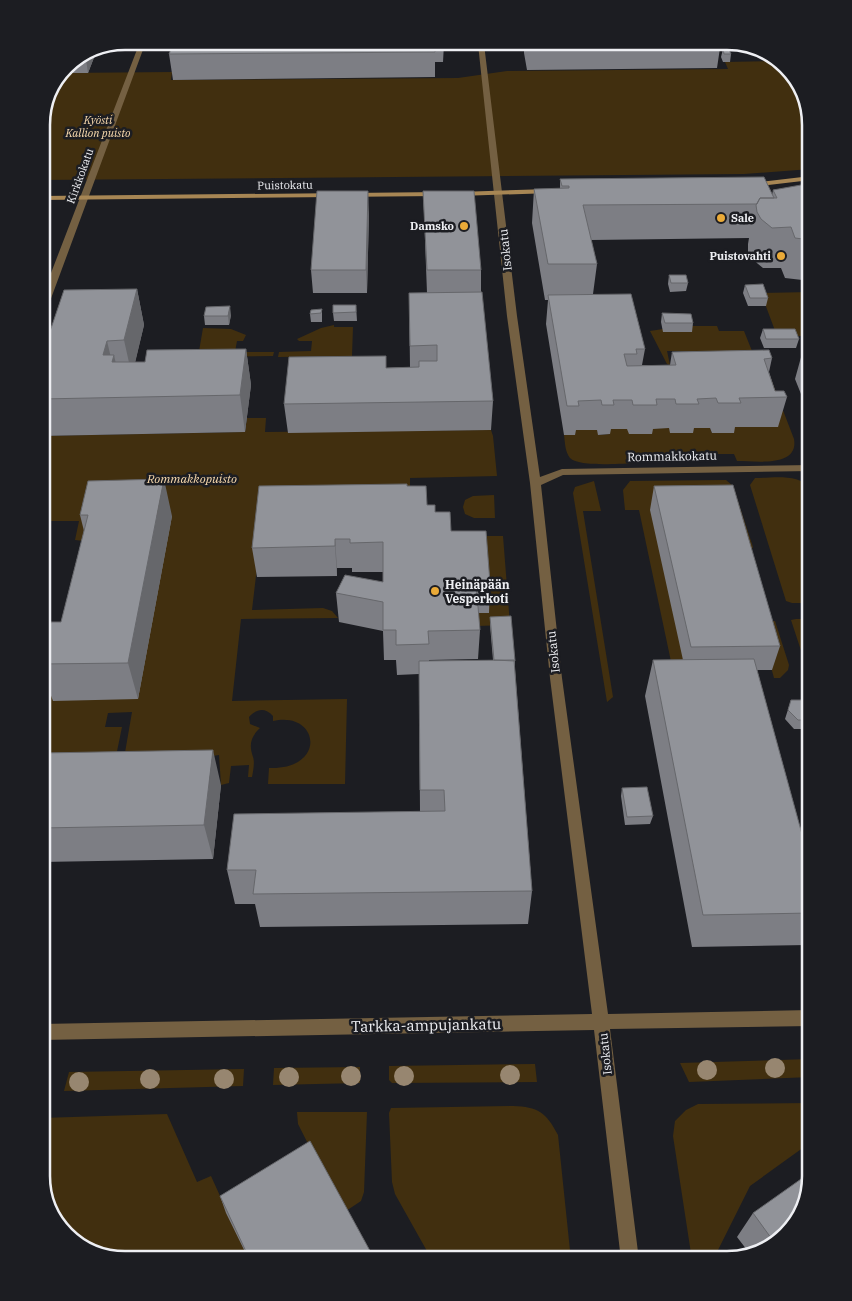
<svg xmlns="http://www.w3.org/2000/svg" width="852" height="1301" viewBox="0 0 852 1301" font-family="'IBM Plex Serif',serif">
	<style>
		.green { fill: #412f0f }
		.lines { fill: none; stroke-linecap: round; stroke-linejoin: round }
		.street { fill: #746042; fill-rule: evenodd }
		.secondary { fill: #a78654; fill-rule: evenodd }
		.tree { fill: #978670 }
		.wall { fill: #7d7e84 }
		.shaded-wall { fill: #66676b }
		.building { fill: #919399; stroke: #66676b }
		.poi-dot { fill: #eaaa38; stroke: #1c1d22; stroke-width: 2 }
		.labels { text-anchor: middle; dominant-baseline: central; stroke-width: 5; stroke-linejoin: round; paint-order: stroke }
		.far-park-label { font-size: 11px; font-style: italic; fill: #fbdcaf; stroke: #1c1d22 }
		.far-street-label { font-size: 11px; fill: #eeeff3; stroke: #1c1d22 }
		.far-poi-label { font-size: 11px; font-weight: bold; fill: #eeeff3; stroke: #1c1d22; text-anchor: end }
		.street-label { font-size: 12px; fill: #eeeff3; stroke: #1c1d22 }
		.park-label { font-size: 12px; font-style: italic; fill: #fbdcaf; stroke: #1c1d22 }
		.poi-label { font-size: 12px; font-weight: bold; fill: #eeeff3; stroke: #1c1d22; text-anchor: start }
		.near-street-label { font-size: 15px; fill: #eeeff3; stroke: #1c1d22 }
		.rim { fill: none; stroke: #eeeff3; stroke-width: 2.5 }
	</style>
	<rect width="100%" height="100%" fill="#1c1d22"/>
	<path class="green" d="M779 61C805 91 811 115 811 156L808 157 811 169 744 174 41 180V120L63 73 172 72 171 80 458 78 507 71 728 69 725 62Z
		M811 292V338L807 336H777L761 293Z
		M334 325V327H353L352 356 278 357 279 352 311 351 312 341H299L297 339 321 328Z
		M690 326H717L719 331H744L752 351H667L670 365 667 364 650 331 663 329V332H691Z
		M203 328 231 329 246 335 243 341H237L235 352H274L273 356 198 357Z
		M766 366 794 439C799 468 755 461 737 461L734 454H712L714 461 679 462 678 458H655L656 462C639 462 581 469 570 458 565 452 565 442 564 435H575L574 430H597L599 435 610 434 609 429 669 428 671 433 691 428H710L712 433 732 427Z
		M247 418H266L265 432 491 430 493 436 497 476 410 478V513L263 516 252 610 323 608 332 611 338 618 241 619 232 701 347 699 345 784H268L269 768C328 770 319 710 273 721V716C265 707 256 709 249 717L250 724 260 728C250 737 249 746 253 757 255 762 253 772 252 777H248L249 765 231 766 229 783 221 785 219 755 122 770 132 712 108 713 105 727H122L113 771H41V676L44 675 92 542 75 540 79 521H41V436L245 432Z
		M755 478C771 478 799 473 810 488L811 603H792L786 601 750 485Z
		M726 480 733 486 753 547 685 671H673L639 510H625L623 490 630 481Z
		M594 481 601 511H583L613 697 607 702 573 493 575 487Z
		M494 495 495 518H474L465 514 463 507 465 500 473 496Z
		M480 536H503L510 625 476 626 475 612H489Z
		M796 619H811V681L791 620Z
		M758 620 775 621 789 665 788 670 780 678H774Z
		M811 1059V1077L689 1082 680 1063Z
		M535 1064 537 1082 392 1083 389 1080V1066Z
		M360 1067V1083L273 1085 274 1068Z
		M244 1069 243 1086 64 1091 69 1072Z
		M811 1103V1142L750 1186 713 1260H692L673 1136 675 1121 686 1110 698 1104Z
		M513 1106C538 1107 546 1112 558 1135L571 1260H432L395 1194 392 1182 389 1113 391 1108Z
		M297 1112H367L364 1192 361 1201 343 1213 298 1124Z
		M167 1114 197 1182 211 1176 249 1260H120L79 1246 50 1213 41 1176V1118Z"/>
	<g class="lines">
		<path class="street" d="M478 44H484L517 316 540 477 562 469 811 465V471L563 475 541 485 562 678 608 1014 811 1010V1026L610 1029 639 1260H621L594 1030 41 1040V1024L592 1014 550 678 530 483 507 316Z
			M138 47H144L46 312 41 315V299Z"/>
		<path class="secondary" d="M811 176V180L751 187 747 185 751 183Z
			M549 189H552V193L459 196 455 194 459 192Z
			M442 192V196H439L41 200V196Z"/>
	</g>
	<g class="tree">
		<circle cx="775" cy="1068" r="10"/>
		<circle cx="707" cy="1070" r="10"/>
		<circle cx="510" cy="1075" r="10"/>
		<circle cx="351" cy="1076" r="10"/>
		<circle cx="404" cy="1076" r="10"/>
		<circle cx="289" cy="1077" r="10"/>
		<circle cx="150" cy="1079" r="10"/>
		<circle cx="224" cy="1079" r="10"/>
		<circle cx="79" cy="1082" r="10"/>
	</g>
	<path class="wall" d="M717 42 720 48 717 68 527 70 524 53V43Z
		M444 44 443 62H435V77L173 80 169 54 172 47Z
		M94 48 95 55 88 73H63L66 66Z
		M723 49 731 54 730 62H723L721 57Z
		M560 179 772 195 773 190 811 186V281L785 278 781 268H763L752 259 748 252V244L749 238 591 240 597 264 593 294 645 349 642 365H670L672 352 772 358 769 372 775 391 787 397 778 427H735L734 433H712L710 428H694L693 433H670L669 428 653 429 652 434H629L627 429H611L610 434 598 435 597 430H576L575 435H564L546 324 548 300H545L532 223 534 189H560Z
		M423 191 481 270V292L493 401 491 430 288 433 284 404 386 356V368L410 367 409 293H427L424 214Z
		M369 213 367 293H313L311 270Z
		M669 275 688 283 686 291 670 292 668 284Z
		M745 285 768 298 766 306H748L743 293Z
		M137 289 144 325 135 362H145L246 349 251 385 245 432 41 436V358Z
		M356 305 357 321H334L333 313Z
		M322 309V322H311L310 314Z
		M662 313 693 323 692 332H663L661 322Z
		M231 315 229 325H205L204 316Z
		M763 329 799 339 796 348H764L760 338Z
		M803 350H811V404H805L795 379Z
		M407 486 435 512 451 531 490 583 489 613H478L480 630 478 659 429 660V661L493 660 490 625V617L515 661V669L532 891 528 924 260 927 255 904H235L227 870 420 812 419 674 397 675 396 660H384L383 631 339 622 336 593 383 582V572H352V568H337V576L257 577 252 548Z
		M654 486 780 646 772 670H757L811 867V938L807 945 692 947 645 696 653 660H683L650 510Z
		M80 515 172 516 138 699 53 701 41 669V659L61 622 84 531Z
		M791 700 811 704V726L810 729H794L785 719Z
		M41 753 221 785 213 859 41 862Z
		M622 788 653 816 650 824 625 825 621 796Z
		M220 1196 375 1260H249L226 1213Z
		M753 1213 799 1218 764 1251 750 1254 737 1237Z"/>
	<path class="shaded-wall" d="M94 48 95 55 88 73 85 53Z
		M368 191 369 213 367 293 366 270Z
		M137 289 144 325 132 376 124 340Z
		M230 306 231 315 229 325 228 316Z
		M107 341 112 362 114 355 122 391 120 398 115 377 103 355Z
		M246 349 251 385 245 432 240 395Z
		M164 479 172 516 138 699 128 663Z
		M335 539 337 568V576L335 546Z
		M213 750 221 785 213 859 204 825Z"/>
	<path class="building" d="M717 42 720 48 528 49 527 43Z
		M435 44V52L169 54 172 47Z
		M723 49 729 50 731 54H724Z
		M764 177 774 198H760L757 204 583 205 597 264H548L534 189 569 188V186H562L560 179Z
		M801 185 811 186V240L795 238 791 227 772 228 761 219 757 212 756 205 760 198H777L773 190Z
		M317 191H368L366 270H311Z
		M423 191H474L481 270H427Z
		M669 275H686L688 283H671Z
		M763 284 768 298H750L745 285Z
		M137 289 124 340 107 341 103 355H114L112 362H145L147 350 246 349 240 395 41 399V358L64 290Z
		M482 292 493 401 284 404 289 357 386 356V368L419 367V361H437V345L410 346 409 293Z
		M631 294 645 349H636L637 354H624L627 366 676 365 672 352 769 350 772 358 764 359 775 391H784L787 397 739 398 741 403H718L716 398 697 399 699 404H676L675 399H656L657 405H633L632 400H613L614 405H602L601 400 578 401 579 406H567L548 295Z
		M333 305H356V312L333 313Z
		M230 306 228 316H204L206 307Z
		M322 309 321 313 310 314 311 310Z
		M662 313 691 314 693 323H665Z
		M763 329H795L799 339H766Z
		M803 350H811V369Z
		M164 479 128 663 41 664V659L51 622H61L88 515H80L88 481Z
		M407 484V486H426L427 505H435V512H450L451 531H486L490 583H476L480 630 428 631 429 644 396 645V630H383V602L336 593 345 575 383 582V542L350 543V539H335V546L252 548 259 486Z
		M733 485 780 646 691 647 654 486Z
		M511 616 515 661 494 660 490 617Z
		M754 659 811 867V913L703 915 653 660Z
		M514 660 532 891 253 894 256 870H227L234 814 445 811 444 790H420L419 661Z
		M791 700H807L811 704V720H798L788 710Z
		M213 750 204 825 41 828V753Z
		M647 787 653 816 627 817 622 788Z
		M310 1141 375 1260H250L220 1196Z
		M811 1172V1176L799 1218 774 1242 753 1213Z"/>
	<g class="poi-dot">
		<circle cx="721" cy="218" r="5"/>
		<circle cx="464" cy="226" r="5"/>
		<circle cx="781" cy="256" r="5"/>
		<circle cx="435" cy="591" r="5"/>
	</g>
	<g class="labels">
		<g class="far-park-label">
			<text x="98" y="120">Kyösti<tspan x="98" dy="13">Kallion puisto</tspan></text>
		</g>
		<g class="far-street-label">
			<text transform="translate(80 176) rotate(-70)">Kirkkokatu</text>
			<text transform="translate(285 185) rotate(-1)">Puistokatu</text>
		</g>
		<g class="far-poi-label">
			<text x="731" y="218" text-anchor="start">Sale</text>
			<text x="454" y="226">Damsko</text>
			<text x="771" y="256">Puistovahti</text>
		</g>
		<g class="street-label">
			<text transform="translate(505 250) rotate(-96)">Isokatu</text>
			<text transform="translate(672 456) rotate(-1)">Rommakkokatu</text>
			<text transform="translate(553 652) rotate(-96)">Isokatu</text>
			<text transform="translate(605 1054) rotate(-96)">Isokatu</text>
		</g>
		<g class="park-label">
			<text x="192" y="478">Rommakkopuisto</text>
		</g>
		<g class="poi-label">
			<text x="445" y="584">Heinäpään<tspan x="445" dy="14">Vesperkoti</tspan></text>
		</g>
		<g class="near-street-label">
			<text transform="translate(426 1025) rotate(-1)">Tarkka-ampujankatu</text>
		</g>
	</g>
	<path d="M0 0H852V1301H0ZM125 50H727A75 75 0 0 1 802 125V1176A75 75 0 0 1 727 1251H125A75 75 0 0 1 50 1176V125A75 75 0 0 1 125 50Z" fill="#1c1d22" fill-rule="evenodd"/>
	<path class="rim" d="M125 50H727A75 75 0 0 1 802 125V1176A75 75 0 0 1 727 1251H125A75 75 0 0 1 50 1176V125A75 75 0 0 1 125 50Z"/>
</svg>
